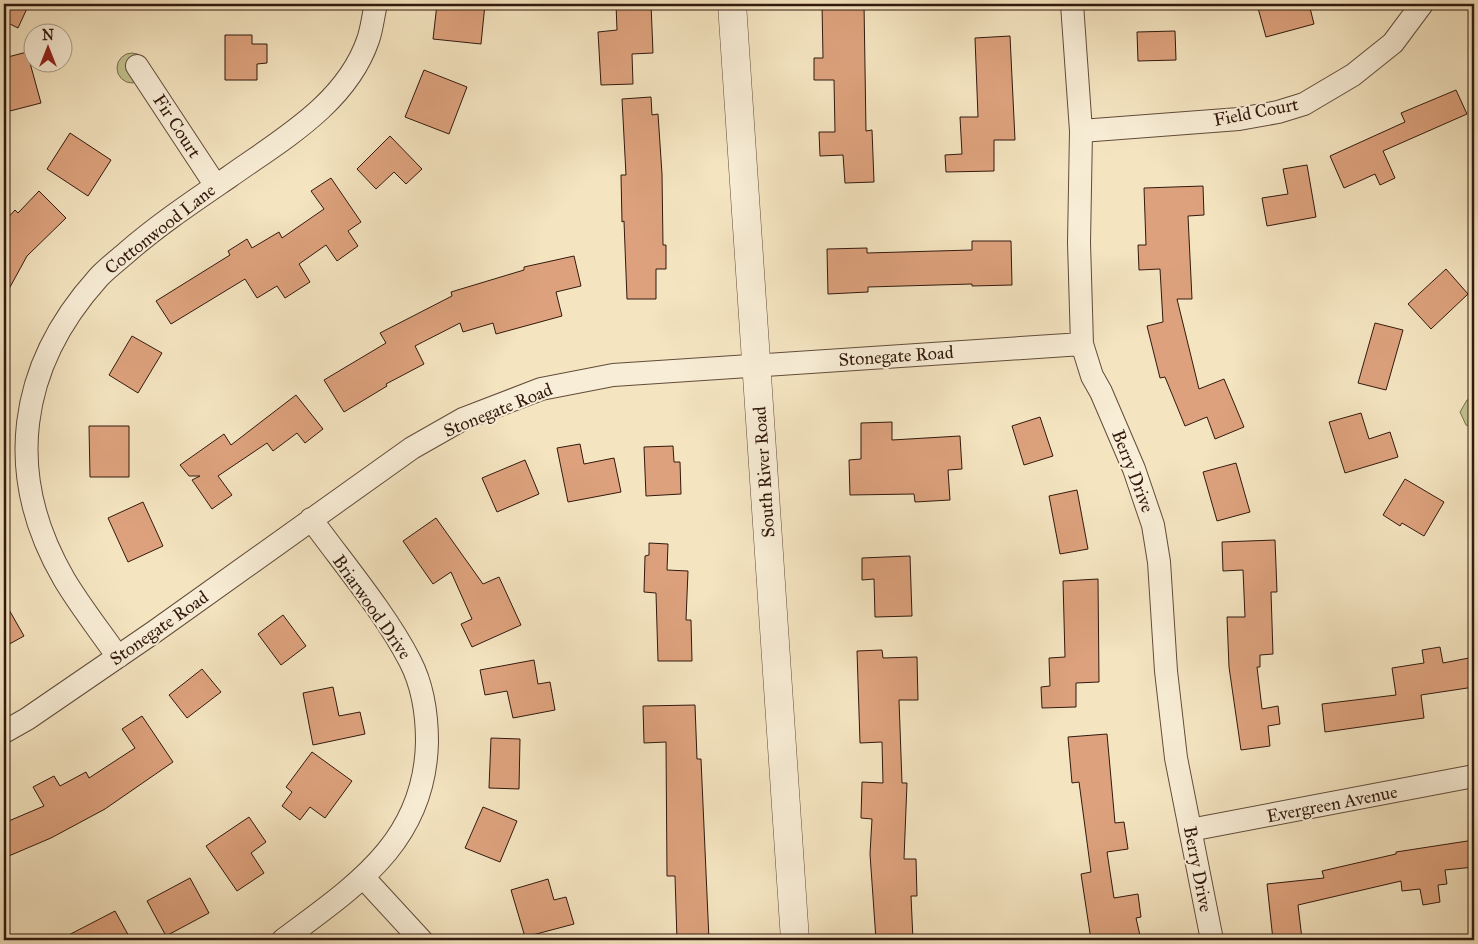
<svg xmlns="http://www.w3.org/2000/svg" width="1478" height="944" viewBox="0 0 1478 944" font-family="'IM FELL Great Primer',serif">
	<style>
		.green { fill: #c0c28f; stroke: #796e4e }
		.building { fill: #dda27d; stroke: #32190e }
		.lines { fill: none; stroke-linecap: round; stroke-linejoin: round }
		.minor-casing { stroke: #624c3a; stroke-width: 24 }
		.tertiary-casing { stroke: #624c3a; stroke-width: 29 }
		.minor { stroke: #f8edd6; stroke-width: 22 }
		.tertiary { stroke: #f8edd6; stroke-width: 28 }
		.labels { text-anchor: middle; dominant-baseline: central; stroke-width: 4; stroke-linejoin: round; paint-order: stroke }
		.street-label { font-size: 18px; fill: #32190e; stroke: #f8edd6 }
	</style>
	<rect width="100%" height="100%" fill="#f4e4c0"/>
	<filter id="stains"><feTurbulence type="fractalNoise" baseFrequency=".004" numOctaves="4"/><feColorMatrix values="0 0 0 0 .2 0 0 0 0 .09 0 0 0 0 .02 0 0 0 .5 -.17"/></filter>
	<radialGradient id="worn" r=".72"><stop offset=".6" stop-color="#630" stop-opacity="0"/><stop offset="1" stop-color="#630" stop-opacity=".3"/></radialGradient>
	<path class="green" d="M117 68a15 15 0 1 1 30 0a15 15 0 1 1-30 0Z
		M1474 397V428H1473L1466 425 1460 412 1467 400Z"/>
	<path class="building" d="M4 4H29L18 28 4 21Z
		M437 4H485L481 44 433 39Z
		M616 4H651L653 53 632 54 633 84 601 85 598 32 617 30Z
		M822 4H864L866 131 872 130 874 182 845 183 843 155 820 156 819 132H835L834 80H814V58H823Z
		M1274 4H1309L1314 24 1266 37 1258 8Z
		M1175 31 1176 60 1138 61 1137 32Z
		M225 35H252V44H267V63L257 64V80H225Z
		M1010 36 1015 140H994V171L946 172 945 155 962 154 960 117H978L975 38Z
		M27 52 41 103 6 112 4 103V58Z
		M424 70 467 87 449 134 405 117Z
		M1456 90 1467 114 1383 151 1395 178 1380 185 1375 174 1344 188 1330 156 1405 122 1401 113Z
		M651 97 652 115 658 114 662 174 663 245H666V269H656V299H627L624 221 622 222 621 175H626L622 99Z
		M70 133 111 160 88 196 47 169Z
		M390 136 422 169 406 184 394 172 376 189 357 169Z
		M1307 165 1316 217 1267 226 1262 198 1288 194 1283 169Z
		M331 178 361 222 348 231 358 246 337 261 326 245 299 264 310 282 285 298 277 286 257 298 245 279 171 324 156 301 230 255 228 251 247 239 252 248 279 232 282 238 324 209 311 191Z
		M1203 186 1204 215 1188 216 1192 299H1177L1199 389 1224 379 1244 427 1215 439 1207 417 1185 426 1165 377 1160 378 1147 326 1163 322 1160 269 1139 270 1138 245H1146L1144 188Z
		M39 191 66 218 27 256 4 298V222L15 210 18 213Z
		M972 241H1011L1012 285 972 286V284L868 287V292L828 294 827 249 867 248V253L972 250Z
		M574 256 581 286 556 292 562 316 496 334 493 323 463 332 460 323 415 346 424 364 386 384 387 386 344 412 324 380 386 343 380 333 452 296 451 292 524 270V267Z
		M1446 269 1468 294 1431 329 1408 304Z
		M1375 323 1403 330 1386 390 1358 383Z
		M132 336 162 353 138 393 109 375Z
		M296 395 323 429 305 443 297 433 273 451 267 443 218 476 232 495 212 509 192 480 200 476H189L180 465 224 434 231 445Z
		M1361 413 1369 439 1390 432 1398 457 1345 473 1329 422Z
		M1040 417 1053 456 1024 465 1012 426Z
		M892 422V440L960 436 962 469 948 470 950 500 915 502 914 494 850 495 849 460 861 459V423Z
		M89 426H129V477H90Z
		M580 444 584 464 614 458 621 492 568 502 557 448Z
		M673 446 674 462H680L681 494 646 496 644 447Z
		M525 460 539 494 497 512 482 478Z
		M1236 463 1250 512 1217 521 1203 472Z
		M1405 479 1444 502 1424 536 1402 523 1400 526 1383 515Z
		M1077 490 1088 549 1060 554 1049 496Z
		M143 502 163 546 128 562 108 518Z
		M436 518 483 584 499 577 521 625 472 647 461 624 472 619 451 572 433 584 403 541Z
		M1275 540 1277 592H1271L1273 654 1260 655V667H1257L1262 709 1278 706 1280 724 1268 726 1270 746 1241 750 1229 667 1227 617H1245L1243 570 1223 571 1222 542Z
		M649 543 668 544 667 570 688 571 686 620H691L692 661H658L656 593 644 592 645 556 649 555Z
		M910 556 912 616 875 617 874 579 862 580V558Z
		M1098 579 1099 682 1076 683V707L1042 708 1041 687 1050 686 1049 658 1065 657 1063 581Z
		M4 601 24 636 4 647Z
		M283 615 306 646 281 665 258 634Z
		M1440 647 1443 663 1474 657V687L1421 695 1424 718 1325 732 1322 704 1396 695 1392 668 1424 663 1422 650Z
		M882 650 883 658 917 657 918 700H899L902 783H907L904 859H916L917 896H911L913 940H876L870 854 872 819 861 818 862 782 883 783 882 742 860 743 857 651Z
		M534 660 538 684 550 682 555 710 513 718 507 691 485 695 480 670Z
		M202 669 221 692 187 718 169 695Z
		M333 687 339 716 360 712 365 734 313 745 303 693Z
		M695 705 697 759H701L709 940H677L675 876H667L666 742 644 743 643 706Z
		M142 716 173 762 105 809 51 838 4 858V823L44 806 33 787 54 776 60 786 86 772 89 778 135 748 122 729Z
		M1107 734 1115 823 1124 822 1128 849 1107 852 1114 898 1138 894 1141 917 1136 918 1141 940H1091L1081 874 1091 872 1079 782 1072 783 1068 737Z
		M491 738 520 739 519 789 489 788Z
		M312 752 352 781 325 818 310 807 300 820 282 806 292 792 286 787Z
		M483 807 517 821 500 862 465 848Z
		M249 817 266 842 251 853 264 873 237 891 206 846Z
		M1474 840V867L1445 870 1447 884 1438 885 1440 902 1423 905 1420 889 1402 891 1401 881 1298 905 1302 939 1273 940 1267 884 1324 878 1322 871 1396 854V852Z
		M190 878 209 913 166 936 147 901Z
		M548 879 554 900 566 897 574 924 525 937 511 890Z
		M115 911 131 940H59Z"/>
	<g class="lines">
		<g class="minor-casing">
			<path id="minor" d="M1072 4 1081 131 1079 243 1082 344 1092 376 1101 392 1134 469 1153 525 1159 562 1166 671 1176 758 1212 940
				M137 66 216 186
				M1081 131 1239 119 1278 112 1304 104 1353 75 1393 43 1422 4
				M118 657C100 631 80 606 64 579 3 474 18 367 98 278 106 269 117 261 126 253 158 225 194 201 229 177 281 140 346 104 368 40 372 29 373 16 376 4
				M4 732 27 719 154 632 412 448 463 419 541 389 613 375 1082 344
				M1190 830 1474 776
				M363 877 421 940
				M283 940C355 886 425 842 427 742 427 714 423 686 410 661 386 614 343 563 311 519"/>
		</g>
		<g class="tertiary-casing">
			<path id="tertiary" d="M732 4 795 940"/>
		</g>
		<use href="#minor" class="minor"/>
		<use href="#tertiary" class="tertiary"/>
	</g>
	<g class="labels">
		<g class="street-label">
			<text transform="translate(1256 112) rotate(-11)">Field Court</text>
			<text transform="translate(177 126) rotate(57)">Fir Court</text>
			<text transform="translate(160 229) rotate(-38)">Cottonwood Lane</text>
			<text transform="translate(896 356) rotate(-4)">Stonegate Road</text>
			<text transform="translate(498 410) rotate(-22)">Stonegate Road</text>
			<text transform="translate(1133 471) rotate(69)">Berry Drive</text>
			<text transform="translate(764 472) rotate(-94)">South River Road</text>
			<text transform="translate(372 607) rotate(55)">Briarwood Drive</text>
			<text transform="translate(159 628) rotate(-35)">Stonegate Road</text>
			<text transform="translate(1332 804) rotate(-11)">Evergreen Avenue</text>
			<text transform="translate(1198 869) rotate(79)">Berry Drive</text>
		</g>
	</g>
	<rect width="1478" height="944" fill="none" stroke="#f4e4c0" stroke-width="20"/>
	<rect x="5" y="5" width="1468" height="934" fill="none" stroke="#32190e" stroke-width="2.5"/>
	<rect x="10" y="10" width="1458" height="924" fill="none" stroke="#32190e"/>
	<g transform="translate(48 48)"><circle r="24" fill="#f8edd6" stroke="#a99886"/>
	<path d="M0-4L9 19L0 12L-9 19Z" fill="#8f2418"/>
	<text y="-8" font-size="14" font-weight="bold" text-anchor="middle" fill="#32190e">N</text>
	</g>
	<rect width="100%" height="100%" filter="url(#stains)"/>
	<rect width="100%" height="100%" fill="url(#worn)"/>
</svg>
